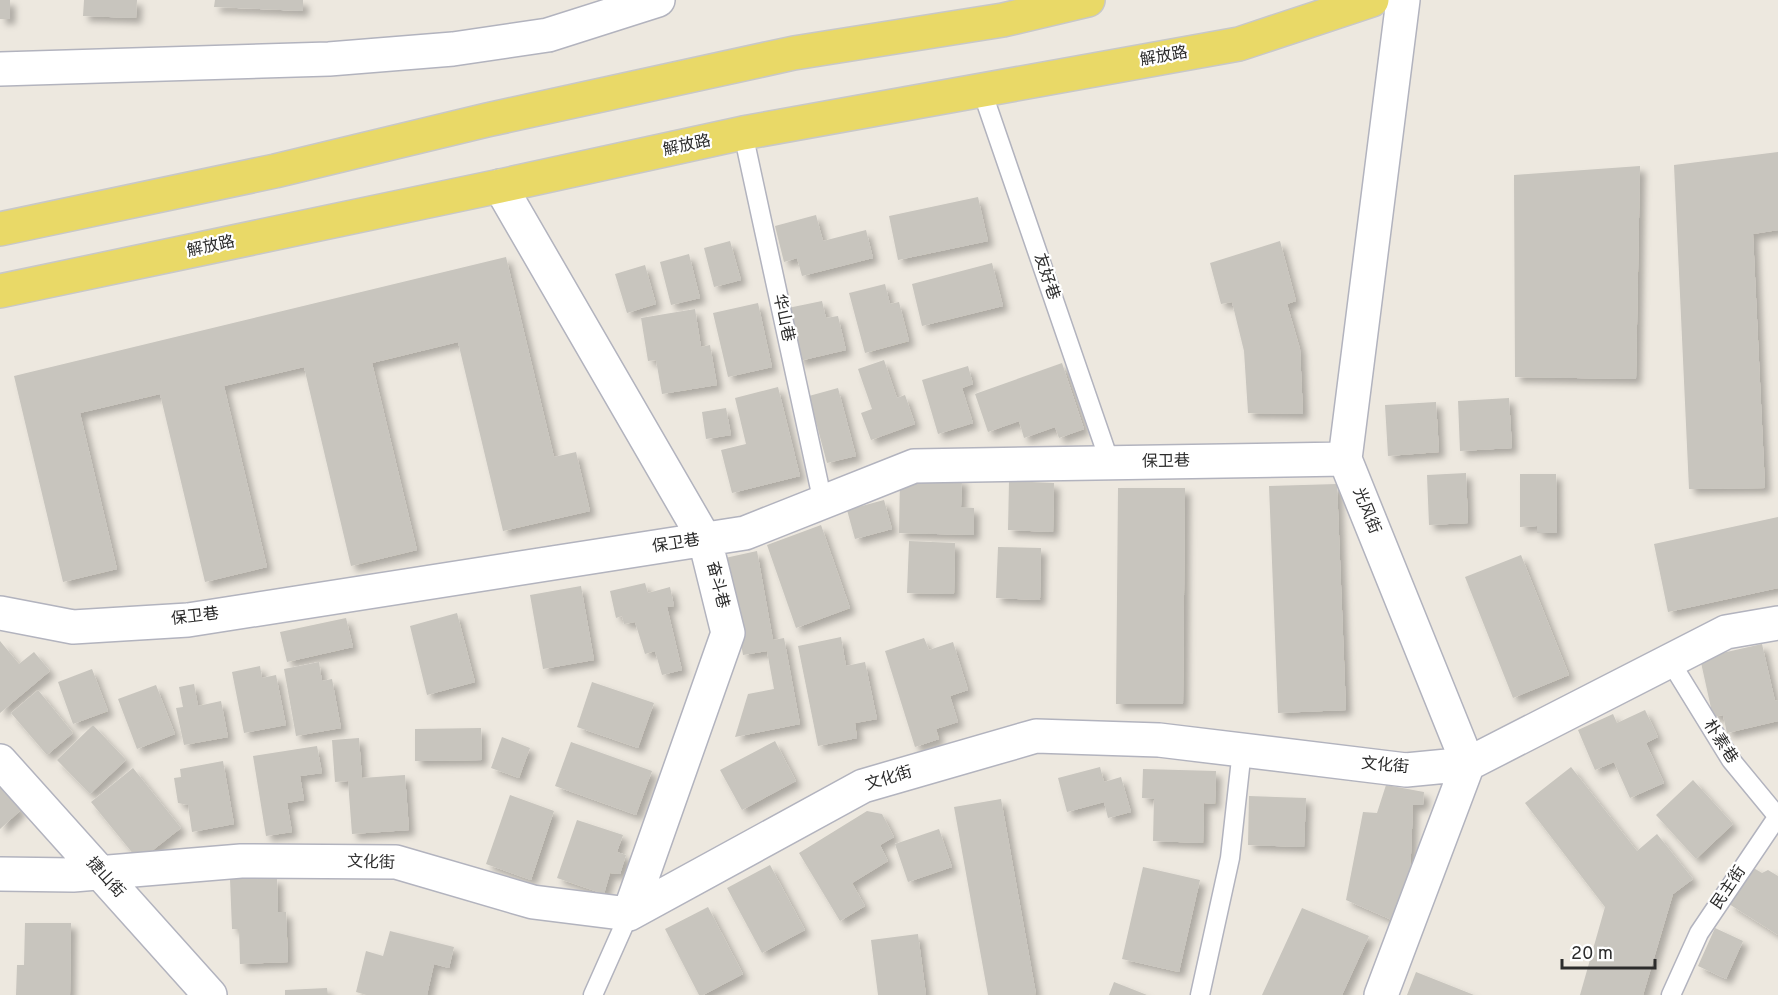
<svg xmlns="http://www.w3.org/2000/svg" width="1778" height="995" viewBox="0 0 1778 995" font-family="Overpass,'Noto Sans SC',sans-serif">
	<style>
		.building { fill: #c8c5be; filter: url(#shadow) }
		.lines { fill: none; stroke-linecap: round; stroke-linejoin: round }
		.lane-casing { stroke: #b2b3be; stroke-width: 21 }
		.street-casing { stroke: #b2b3be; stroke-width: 36 }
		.primary-casing { stroke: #c8c8c8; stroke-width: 36 }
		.lane { stroke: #fff; stroke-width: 18 }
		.street { stroke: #fff; stroke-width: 33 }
		.primary { stroke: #e9d967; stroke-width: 33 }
		.labels { text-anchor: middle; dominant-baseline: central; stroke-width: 4.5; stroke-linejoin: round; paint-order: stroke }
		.street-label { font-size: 16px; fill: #2c2c2c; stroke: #fff }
	</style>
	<defs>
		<filter id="shadow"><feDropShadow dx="5.5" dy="5.5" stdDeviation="3" flood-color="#0004"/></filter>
	</defs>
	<rect width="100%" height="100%" fill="#ede8df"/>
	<path class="building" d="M0 0H10V19H0Z
		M84 0H137L136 18 83 16Z
		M215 0H303V11L214 7Z
		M1778 152V230L1753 234 1765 488 1689 489 1674 165Z
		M1640 166 1636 379 1515 377 1514 175Z
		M978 197 988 241 898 260 889 216Z
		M816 215 823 241 866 230 873 258 802 276 797 258 784 262 775 226Z
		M730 241 741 280 714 287 704 248Z
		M1280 241 1296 301 1287 304 1300 349 1303 414 1248 413 1244 351 1232 302 1221 304 1210 263Z
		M689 254 700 298 671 305 660 262Z
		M506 257 554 457 576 452 590 511 503 531 458 342 372 363 417 550 351 566 304 367 224 386 267 567 205 582 160 394 80 413 117 569 63 582 14 376Z
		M992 263 1003 306 922 326 912 284Z
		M645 265 656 304 627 313 615 274Z
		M885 284 890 304 899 302 909 341 865 353 849 293Z
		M822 301 826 318 838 316 846 350 799 361 788 308Z
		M758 303 772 367 728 377 713 313Z
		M695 309 701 347 710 345 717 385 662 394 656 360 648 361 641 318Z
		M884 360 897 398 905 395 915 424 871 440 861 413 872 409 858 369Z
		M1062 363 1084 429 1059 438 1055 427 1024 438 1019 421 988 432 975 394Z
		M968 366 973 384 962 388 973 423 938 434 922 380Z
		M778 387 800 476 732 493 721 450 746 444 735 398Z
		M838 388 856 456 827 463 809 396Z
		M1509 398 1512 448 1460 451 1458 401Z
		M1436 402 1439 452 1388 456 1385 405Z
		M726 408 731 435 706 439 702 412Z
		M1466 473 1468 523 1429 525 1427 475Z
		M1520 474H1556L1557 533H1537V526L1520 527Z
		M900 478 962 479 961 507 974 508V535L899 533Z
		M1009 481 1054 483 1053 532 1008 530Z
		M1337 484 1346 710 1278 713 1269 486Z
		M1118 488H1185L1183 704H1116Z
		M884 500 892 529 855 539 847 510Z
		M1778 517V588L1668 612 1654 544Z
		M821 525 850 608 796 628 767 545Z
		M909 541 955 543 954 594 907 593Z
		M998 547 1041 548 1040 600 996 598Z
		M757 551 773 640 784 638 800 724 735 737 748 694 774 689 767 651 743 655 725 558Z
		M1521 555 1569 675 1513 698 1465 577Z
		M645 583 648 593 670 587 674 606 667 607 682 670 662 675 655 651 645 654 635 622 624 624 622 616 616 618 610 591Z
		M581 586 594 660 543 669 530 595Z
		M457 613 475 682 427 695 410 626Z
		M346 618 353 647 287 662 280 632Z
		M841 637 846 666 865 662 877 719 855 723 857 738 818 746 798 646Z
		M924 638 929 650 953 642 968 690 950 696 958 722 936 729 939 739 915 747 885 651Z
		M0 641 19 664 34 652 50 671 0 713Z
		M1762 644 1775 701 1778 700V721L1727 733 1723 715 1713 717 1700 658Z
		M319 662 322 681 332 679 341 728 296 736 284 669Z
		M260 666 262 678 276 675 286 725 244 733 232 672Z
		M92 669 108 711 73 724 58 682Z
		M592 682 654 703 638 748 577 727Z
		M194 684 198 706 221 701 228 737 184 745 176 708 183 707 179 687Z
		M156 685 175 734 137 749 118 699Z
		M38 690 73 733 47 755 11 713Z
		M1645 710 1658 737 1646 743 1664 783 1630 798 1614 762 1595 770 1578 730 1613 714 1617 723Z
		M93 725 126 760 90 794 57 760Z
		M481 728 482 760 415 761V729Z
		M502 737 530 748 519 778 491 768Z
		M359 738 362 778 405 775 409 830 352 834 348 781 335 782 332 740Z
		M775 741 796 781 742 810 720 770Z
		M571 742 652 771 636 815 555 786Z
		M317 746 322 773 300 776 304 800 287 803 292 832 266 836 253 756Z
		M223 761 234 824 192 832 188 805 178 803 174 778 181 777 180 769Z
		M1100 767 1104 782 1121 777 1131 812 1108 818 1104 802 1067 812 1058 778Z
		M1571 767 1637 851 1657 834 1693 879 1673 894 1643 995H1580L1605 907 1525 803Z
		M133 768 181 828 139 861 91 802Z
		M1143 769 1216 771 1215 804 1204 803 1203 843 1153 841 1154 799 1142 798Z
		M1693 780 1733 824 1696 859 1656 815Z
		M1386 785 1424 792 1423 805H1413L1410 879 1394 921 1346 900 1363 812 1377 813Z
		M0 787 21 810 0 829Z
		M510 795 554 811 531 880 486 864Z
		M1249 796 1306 798 1304 847 1248 845Z
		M1001 799 1036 994 1028 995H988L954 807Z
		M867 811 882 814 894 837 880 845 888 861 852 883 865 906 840 921 799 853Z
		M577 820 623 835 617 852 626 855 620 874 610 873 604 894 557 878Z
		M939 829 952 867 908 882 895 844Z
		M770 865 805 930 762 953 727 888Z
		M1143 867 1200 880 1179 972 1122 959Z
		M1752 867 1762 873 1768 870 1778 876V935L1729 904Z
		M277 878 278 912H286L288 962 240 964 239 929H232L230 879Z
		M708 907 743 974 703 995H699L665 929Z
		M1302 908 1369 936 1342 995H1262Z
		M25 923H71L70 995H16L17 965H24Z
		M1715 928 1743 941 1726 979 1698 966Z
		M390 931 454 947 449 968 434 964 427 995H367L356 992 366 951 383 956Z
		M918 934 926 995H878L871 940Z
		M1416 972 1474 995H1407Z
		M1114 982 1147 995H1109Z
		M327 988 328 995H285V990Z"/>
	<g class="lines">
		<g class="lane-casing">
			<path id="lane" d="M982 91 1110 463
				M743 133 823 503
				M1670 661 1731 760 1778 817
				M593 995 629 914
				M1200 995 1230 858 1242 750
				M1671 995 1699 933 1778 816"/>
		</g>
		<g class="street-casing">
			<path id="street" d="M0 69 329 59 453 49 548 35 658 0
				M500 186 705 540 728 633 629 914
				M0 613 73 627 188 620 745 533 914 466 1345 459
				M0 761 210 995
				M0 874 73 875 241 861 396 862 533 902 629 914 863 786 1036 736 1159 740 1406 770 1468 764 1726 632 1778 623
				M1381 995 1468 764 1345 459 1403 0"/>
		</g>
		<g class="primary-casing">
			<path id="primary" d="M0 229 275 171 487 120 794 53 1003 20 1088 0
				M0 291 500 186 743 133 1239 44 1372 0"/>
		</g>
		<use href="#lane" class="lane"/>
		<use href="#street" class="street"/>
		<use href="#primary" class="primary"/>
	</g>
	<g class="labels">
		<g class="street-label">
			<text transform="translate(1164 57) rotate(-10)">解放路</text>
			<text transform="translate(687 146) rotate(-12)">解放路</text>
			<text transform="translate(211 247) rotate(-12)">解放路</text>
			<text transform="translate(1046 277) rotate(71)">友好巷</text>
			<text transform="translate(783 318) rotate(78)">华山巷</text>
			<text transform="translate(1166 462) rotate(-1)">保卫巷</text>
			<text transform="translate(1366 511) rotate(68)">光风街</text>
			<text transform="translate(676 544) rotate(-9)">保卫巷</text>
			<text transform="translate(717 585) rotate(76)">奋斗巷</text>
			<text transform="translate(195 617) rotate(-7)">保卫巷</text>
			<text transform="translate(1720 742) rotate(57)">朴素巷</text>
			<text transform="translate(1385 766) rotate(5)">文化街</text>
			<text transform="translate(889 779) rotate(-17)">文化街</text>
			<text transform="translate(371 863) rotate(2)">文化街</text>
			<text transform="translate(105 878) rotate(48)">捷山街</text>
			<text transform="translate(1729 888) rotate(-56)">民主街</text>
		</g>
	</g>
	<path d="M1562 959v9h93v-9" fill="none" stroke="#2c2c2c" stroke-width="3"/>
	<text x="1571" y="959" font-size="18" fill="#2c2c2c" stroke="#ffffff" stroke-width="4.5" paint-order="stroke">20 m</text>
</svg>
